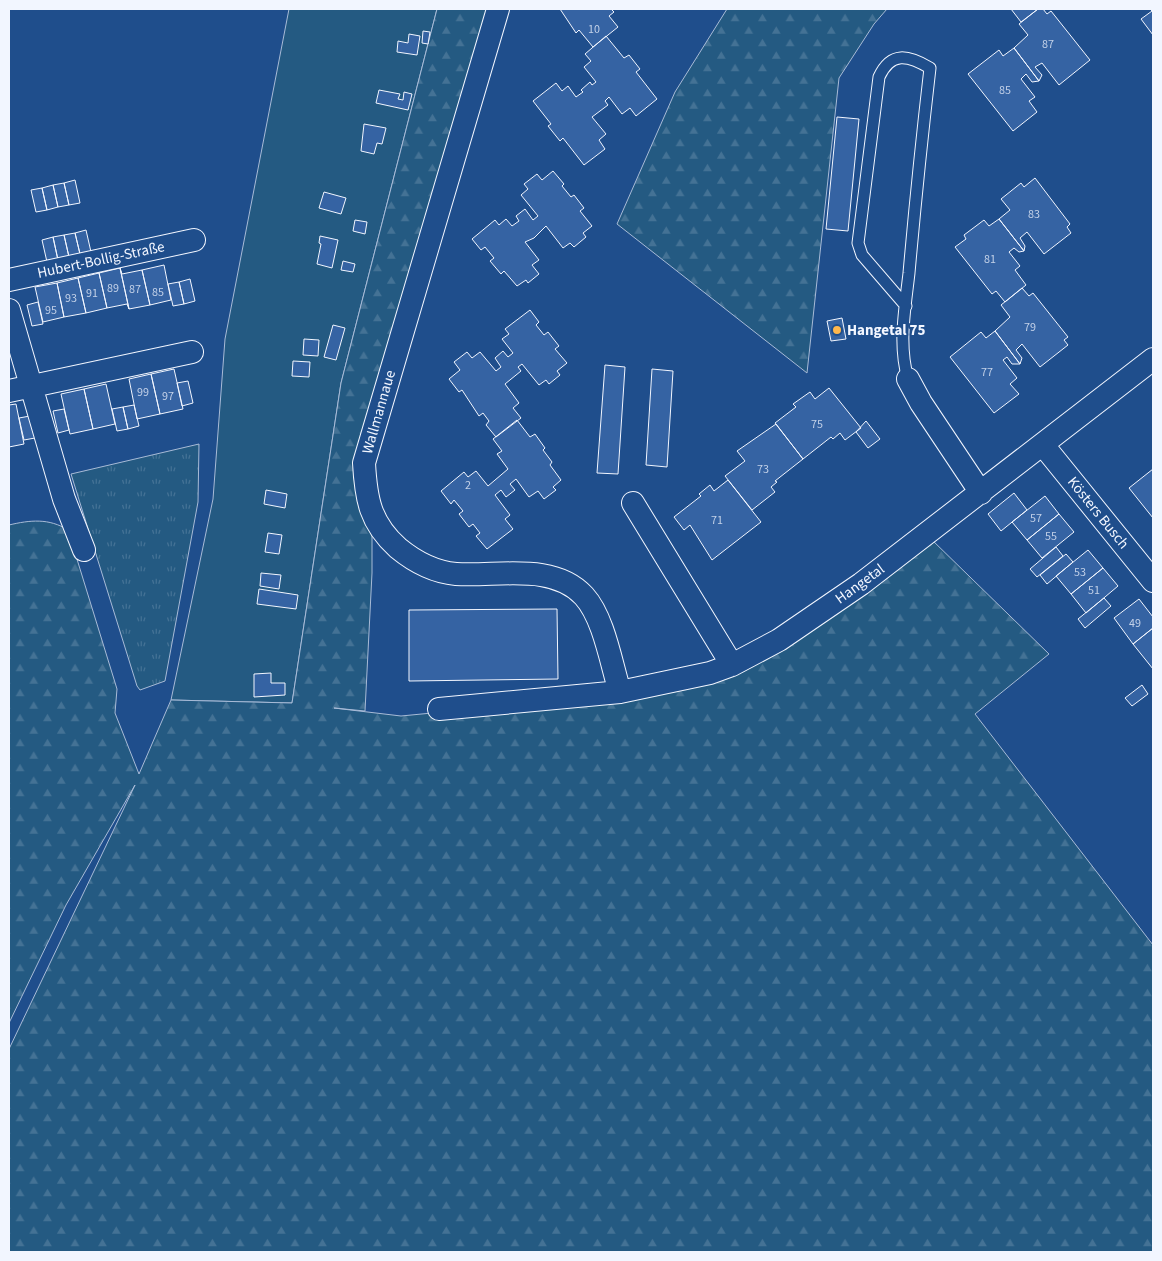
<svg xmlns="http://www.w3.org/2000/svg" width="1162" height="1261" viewBox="0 0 1162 1261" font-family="'Source Sans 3',sans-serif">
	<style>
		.green { fill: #245a82; stroke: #a8bbd7 }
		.forest { fill: url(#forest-firs); stroke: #a8bbd7 }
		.park { fill: url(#park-tufts); stroke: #a8bbd7 }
		.building { fill: #3563a3; stroke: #f2f6ff }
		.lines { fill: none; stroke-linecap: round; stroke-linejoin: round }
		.service-casing { stroke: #f2f6ff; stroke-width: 13 }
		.minor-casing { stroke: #f2f6ff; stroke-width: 24 }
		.service { stroke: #1f4e8c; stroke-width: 11 }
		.minor { stroke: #1f4e8c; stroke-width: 22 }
		.poi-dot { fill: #ffb74d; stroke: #1f4e8c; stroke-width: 2 }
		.labels { text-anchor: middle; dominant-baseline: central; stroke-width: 4; stroke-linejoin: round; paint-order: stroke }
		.number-label { font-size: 12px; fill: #c3d1e8 }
		.street-label { font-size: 15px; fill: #f2f6ff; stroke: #1f4e8c }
		.poi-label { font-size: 15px; font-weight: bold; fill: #f2f6ff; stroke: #1f4e8c; text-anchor: start }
	</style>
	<defs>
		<pattern id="forest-firs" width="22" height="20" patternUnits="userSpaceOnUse" patternTransform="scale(1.25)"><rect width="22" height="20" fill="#245a82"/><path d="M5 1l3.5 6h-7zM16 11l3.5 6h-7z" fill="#447295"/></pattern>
		<pattern id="park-tufts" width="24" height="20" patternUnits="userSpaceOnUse" patternTransform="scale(1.25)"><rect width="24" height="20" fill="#245a82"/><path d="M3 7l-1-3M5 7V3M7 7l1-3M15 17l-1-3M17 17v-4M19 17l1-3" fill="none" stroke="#447295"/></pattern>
	</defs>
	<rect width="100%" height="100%" fill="#1f4e8c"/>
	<path class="green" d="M289 9H437L341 383 292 703 171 700 213 499 225 339Z"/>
	<path class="forest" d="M437 9H493L363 462 372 518V573L365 711 334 708 401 716 618 695 709 680 930 538 1049 654 975 714 1153 945V1252H9V1049L135 785 66 905 9 1023V525C30 520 49 518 68 530L117 689 115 713 139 774 171 700 292 703 341 383Z
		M727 9H887L874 24 839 78 807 373 617 224 675 92Z"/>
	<path class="park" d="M199 444 198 502 165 681 140 690 137 686 71 474Z"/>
	<path class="building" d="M560 9H611L614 12 609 16 618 27 593 47 579 30 576 33Z
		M1011 9H1038L1021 22Z
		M1038 9H1043L1047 14 1051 11 1090 60 1059 85 1042 63 1035 67 1042 75 1039 81 1014 48 1028 35 1019 24Z
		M1150 9H1153V35L1141 19 1152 11Z
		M423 31 430 32 428 44 422 43Z
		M409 34 420 36 417 55 397 52 398 41 408 43Z
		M606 36 624 58 629 55 640 69 636 72 657 99 636 116 630 108 622 114 609 97 605 101 608 105 592 117 606 134 599 140 605 149 584 165 563 138 560 141 548 126 551 124 533 101 556 83 562 91 568 86 576 97 583 92 581 90 590 82 592 85 596 82 584 67 591 61 585 54Z
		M1014 48 1039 81 1032 82 1026 74 1021 79 1035 97 1029 101 1037 112 1013 131 968 74 999 50 1003 56Z
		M379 90 400 94 398 99 403 100 404 92 412 94 408 110 376 103Z
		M837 117 859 119 848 231 826 229Z
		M364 124 386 128 382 144 377 143 374 154 361 151Z
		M553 171 564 184 562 186 571 197 574 195 584 208 580 211 592 226 583 233 586 237 574 247 570 243 563 248 546 226 534 238 525 242 539 260 532 265 539 274 528 283 526 280 517 286 504 271 501 274 490 261 494 258 485 247 481 250 472 239 495 220 499 225 506 219 512 226 519 221 516 216 525 209 533 220 538 216 521 195 528 189 524 184 537 174 542 180Z
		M1035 178 1070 224 1067 227 1071 233 1044 254 1027 232 1020 238 1025 246 1024 251 999 219 1010 210 1001 199 1021 183 1024 187Z
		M75 180 80 203 69 205 64 183Z
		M64 183 69 205 58 207 53 185Z
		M53 185 58 207 47 210 42 188Z
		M42 188 47 210 36 212 31 190Z
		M324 192 346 198 341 214 319 208Z
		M999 219 1024 251 1019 252 1014 248 1009 252 1020 266 1015 270 1026 285 1005 302 996 291 992 294 955 247 966 239 964 235 984 220 989 226Z
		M355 220 367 222 365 234 353 231Z
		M86 230 91 252 80 254 75 233Z
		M75 233 80 254 69 257 64 235Z
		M64 235 69 257 58 260 53 237Z
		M320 236 338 240 332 268 317 264 321 244 319 243Z
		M53 237 58 260 47 262 42 240Z
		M343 261 355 264 353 272 341 270Z
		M164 265 171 300 150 305 142 270Z
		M120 268 129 309 127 304 107 308 99 273Z
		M120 268 122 274 142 270 150 305 129 309Z
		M99 273 107 308 86 313 78 278Z
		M78 278 86 313 64 317 57 283Z
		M190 279 195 301 184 304 179 282Z
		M179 282 184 304 173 306 168 284Z
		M57 283 64 317 43 322 35 287Z
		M1022 288 1029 296 1033 293 1068 337 1064 340 1068 345 1040 367 1022 344 1016 350 1022 358 1020 364 995 331 1010 317 1001 305Z
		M38 302 43 324 32 326 27 305Z
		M530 310 539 322 536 325 544 335 548 332 559 346 555 349 567 363 557 371 560 375 549 384 546 380 539 385 522 364 518 367 521 371 505 384 519 403 513 408 521 418 496 437 486 425 489 421 483 413 479 416 462 390 459 392 449 379 460 370 454 362 467 352 472 358 480 352 496 371 501 367 495 358 503 351 508 357 513 353 502 339 509 334 505 329Z
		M842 318 846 339 831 341 827 321Z
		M333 325 345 328 336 360 324 357Z
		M995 331 1020 364H1012L1007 357 1003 360 1017 378 1010 384 1019 394 994 413 950 357 981 332 986 338Z
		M304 339 319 340 318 356 303 355Z
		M293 361 310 362 309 377 292 376Z
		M605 365 625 367 618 474 597 473Z
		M174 369 183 409 160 414 151 374Z
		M652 369 673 371 667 467 646 465Z
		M151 374 160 414 137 419 129 379Z
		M188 381 193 403 182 406 177 383Z
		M106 384 115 424 93 429 84 389Z
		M829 388 861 428 845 440 840 433 833 439 831 437 803 459 775 423 796 407 793 404 810 392 815 399Z
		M84 389 93 429 70 434 61 394Z
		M16 404 24 444 9 447V405Z
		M134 405 139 426 128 429 123 407Z
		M123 407 128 429 117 431 112 409Z
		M64 409 69 430 58 433 53 411Z
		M30 416 35 438 24 440 19 418Z
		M517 420 530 437 535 434 545 448 543 450 552 462 550 465 561 480 553 487 556 490 544 499 538 491 529 497 516 479 510 484 515 490 506 497 501 490 495 495 510 515 505 519 513 529 487 549 476 536 480 533 473 524 469 527 459 514 463 511 454 500 451 504 441 491 464 472 468 477 476 471 488 486 508 469 497 454 502 451 493 439Z
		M866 421 880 439 868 448 856 432Z
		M776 424 803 459 775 481 777 482 771 487 775 492 752 510 725 476 745 461 737 451Z
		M1153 469V518L1129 488Z
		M728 480 761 522 712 560 690 525 684 530 674 517 701 496 699 494 710 485 714 491Z
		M266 490 287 494 285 508 264 504Z
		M1014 493 1027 510 1001 531 988 514Z
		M1045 496 1059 514 1027 540 1012 522Z
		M1059 514 1074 532 1042 558 1027 540Z
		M268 533 282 535 279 554 265 552Z
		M1056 547 1063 556 1037 577 1030 569Z
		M1088 550 1103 568 1071 594 1056 576Z
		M1066 554 1073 562 1047 584 1040 575Z
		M1103 568 1118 586 1086 613 1071 594Z
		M261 573 281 575 279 589 260 586Z
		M259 589 298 595 296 609 257 604Z
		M1104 598 1111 606 1085 628 1078 619Z
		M1139 599 1153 617V628L1133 644 1114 618Z
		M557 609 558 679 409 681V610Z
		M1153 628V669L1133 644Z
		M271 673V683H285V695L254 697V674Z
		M1142 685 1148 694 1132 706 1125 698Z"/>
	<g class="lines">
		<g class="service-casing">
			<path id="service" d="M906 306 862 255 858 243 879 77C891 51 908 55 930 68 922 137 915 205 909 273 905 309 898 344 908 379"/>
		</g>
		<g class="minor-casing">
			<path id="minor" d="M498 9 364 463C366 499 370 523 398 548 415 562 434 572 456 574 497 577 553 562 584 596 604 618 611 663 620 692
				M9 280 194 240
				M9 310 64 499 84 550
				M908 379 921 403 981 493
				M9 391 192 352
				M1043 445 1153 581
				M633 503 732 665
				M439 709 620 692 710 673 732 665 779 640 861 584 1153 359"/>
		</g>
		<use href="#service" class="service"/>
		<use href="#minor" class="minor"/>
	</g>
	<circle class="poi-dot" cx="837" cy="330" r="5"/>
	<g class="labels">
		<g class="number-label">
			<text x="594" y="29">10</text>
			<text x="1048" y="44">87</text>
			<text x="1005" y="90">85</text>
			<text x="1034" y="214">83</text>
			<text x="990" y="259">81</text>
			<text x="113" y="288">89</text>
			<text x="135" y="289">87</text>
			<text x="158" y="292">85</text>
			<text x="92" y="293">91</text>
			<text x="71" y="298">93</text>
			<text x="51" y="310">95</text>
			<text x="1030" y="327">79</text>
			<text x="987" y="372">77</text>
			<text x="143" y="392">99</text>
			<text x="168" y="396">97</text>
			<text x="817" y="424">75</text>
			<text x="763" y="469">73</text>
			<text x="468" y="485">2</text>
			<text x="1036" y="518">57</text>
			<text x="717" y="520">71</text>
			<text x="1051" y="536">55</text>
			<text x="1080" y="572">53</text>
			<text x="1094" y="590">51</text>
			<text x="1135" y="623">49</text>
		</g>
		<g class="street-label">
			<text transform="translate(101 260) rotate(-12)">Hubert-Bollig-Straße</text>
			<text transform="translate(379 412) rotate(-74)">Wallmannaue</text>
			<text transform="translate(1098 513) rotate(51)">Kösters Busch</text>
			<text transform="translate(860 584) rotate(-36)">Hangetal</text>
		</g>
		<g class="poi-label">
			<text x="847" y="330">Hangetal 75</text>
		</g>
	</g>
	<rect width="1162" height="1261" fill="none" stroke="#f2f6ff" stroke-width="20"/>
</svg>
